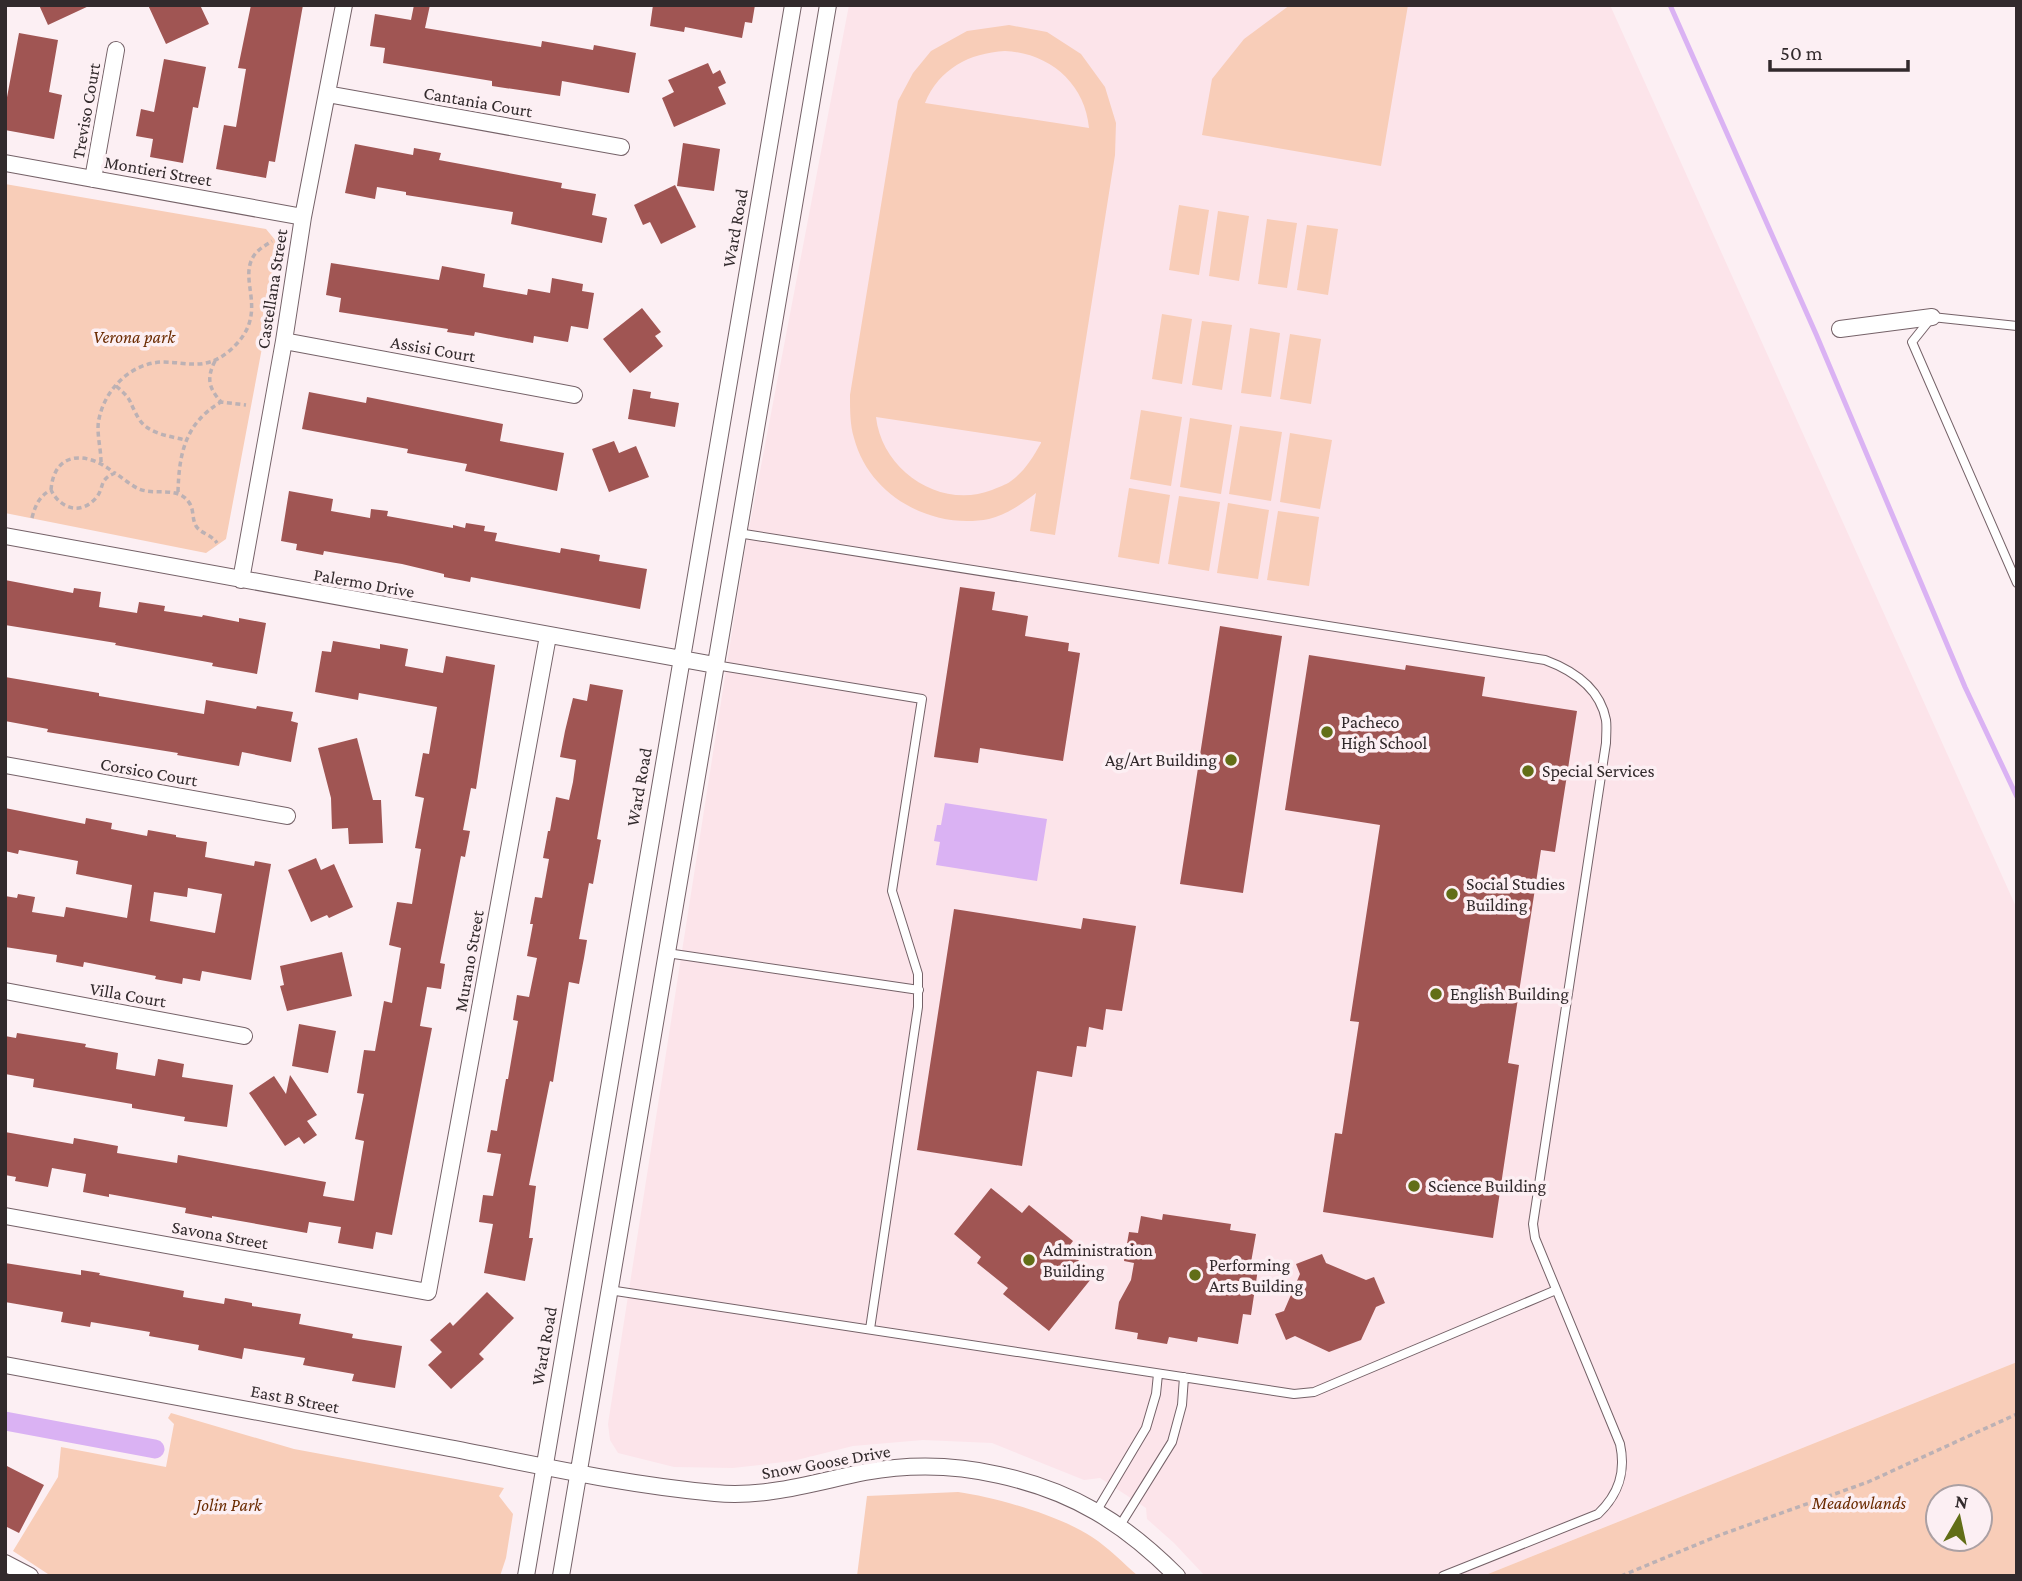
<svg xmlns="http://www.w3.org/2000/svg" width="2022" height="1581" viewBox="0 0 2022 1581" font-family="'Crimson Pro',serif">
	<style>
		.built { fill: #fce4ea }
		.green { fill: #f8cdb8; fill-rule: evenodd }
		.water { fill: #dab2f3 }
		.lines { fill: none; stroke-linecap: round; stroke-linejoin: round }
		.stream { stroke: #dab2f3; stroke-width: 5 }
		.canal { stroke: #dab2f3; stroke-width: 19 }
		.building { fill: #a05553; fill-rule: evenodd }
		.lane-casing { stroke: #756268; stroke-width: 10 }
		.street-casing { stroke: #756268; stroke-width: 18 }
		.path { stroke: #bcb1b4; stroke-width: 3.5; stroke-dasharray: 5 3.5; stroke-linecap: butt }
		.lane { stroke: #fff; stroke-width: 8 }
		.street { stroke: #fff; stroke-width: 16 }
		.poi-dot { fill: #626e17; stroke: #fceff3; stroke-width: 2.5 }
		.labels { text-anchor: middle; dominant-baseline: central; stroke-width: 7; stroke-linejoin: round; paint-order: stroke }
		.street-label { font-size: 18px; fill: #322a2c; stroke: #fceff3 }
		.park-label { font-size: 18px; font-style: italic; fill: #6a2a00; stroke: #fceff3 }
		.poi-label { font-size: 18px; fill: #322a2c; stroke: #fceff3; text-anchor: start }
	</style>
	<rect width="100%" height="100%" fill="#fceff3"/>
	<path class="built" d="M849 5H1610L2017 909V1362L1483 1576H1205L1174 1543 1147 1519 1146 1508 1100 1478 1084 1480 992 1443 923 1440 853 1446 793 1461 733 1468 674 1467 618 1453 610 1440 608 1424 744 555Z"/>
	<path class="green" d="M1290 5H1408L1381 166 1202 135 1212 79 1244 39Z
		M1009 25 1047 32 1081 54 1105 87 1116 123 1115 155 1055 535 1030 531 1036 493C1022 504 1006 515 989 519 932 530 869 496 854 438 850 425 850 410 850 395L898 101 913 73 931 51 967 31ZM1005 51C1049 53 1085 83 1089 128L925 103C939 69 969 53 1005 51ZM876 417 1041 442V443C1033 457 1025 471 1011 481 1006 485 998 487 992 490 941 510 882 471 876 417Z
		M5 184 266 229 281 247 226 539 206 553 5 513Z
		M1179 205 1209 210 1199 275 1169 270Z
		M1218 211 1249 216 1239 281 1209 276Z
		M1267 219 1297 223 1287 288 1258 284Z
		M1307 225 1338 229 1328 295 1297 290Z
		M1162 314 1192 319 1182 384 1152 379Z
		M1202 321 1232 325 1222 390 1192 385Z
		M1250 328 1280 333 1271 397 1241 393Z
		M1290 334 1321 339 1311 404 1280 399Z
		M1141 410 1182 417 1171 486 1130 479Z
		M1190 418 1232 425 1221 494 1180 487Z
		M1240 426 1282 432 1271 501 1229 494Z
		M1290 433 1332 440 1320 509 1280 502Z
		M1129 488 1170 495 1159 564 1118 557Z
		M1179 496 1220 502 1209 571 1168 564Z
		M1228 503 1269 510 1258 579 1217 573Z
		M1278 511 1319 517 1309 586 1267 580Z
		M2017 1362V1576H1483ZM1938 1497H1980V1539H1938Z
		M171 1413 294 1449 504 1488 499 1496 513 1514 506 1558 500 1576H51L13 1551 58 1477 61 1447 166 1467 174 1424 168 1418Z
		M958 1492C995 1497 1061 1516 1092 1537 1109 1548 1123 1563 1138 1576H857L867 1496Z"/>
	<path class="water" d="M945 803 1047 819 1037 881 936 865 940 842 934 841 937 825H941Z"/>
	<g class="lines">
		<path class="stream" d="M1670 5 1816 334 1965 687 2017 797"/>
		<path class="canal" d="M5 1421 155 1449"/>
	</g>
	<path class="building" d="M39 5H91L48 25Z
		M148 5H200L209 24 166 44Z
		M251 5H303L275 162 269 161 266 178 216 169 224 125 236 127 246 69 238 68Z
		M414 5H430L425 28 541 47 542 41 593 50 594 45 636 53 629 93 562 81 560 96 492 86V81L383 63 385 48 370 46 375 14 411 20Z
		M653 5H755L752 23 745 22 742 38 685 27 684 32 650 26Z
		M19 33 58 40 49 92 62 95 54 139 5 130V108Z
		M164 59 206 67 198 108 193 107 183 163 150 157 153 139 136 136 141 109 154 112Z
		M708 63 713 74 720 70 726 83 718 87 726 104 674 127 662 98 674 92 668 80Z
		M683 143 720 149 714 191 677 186Z
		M355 144 413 155 414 148 441 153 439 160 562 183 561 188 596 194 592 215 607 218 602 243 511 224 513 212 406 195V192L377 187 375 199 345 193Z
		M675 185 696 227 661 244 650 222 643 225 634 205Z
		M331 263 439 280 442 266 485 274 483 287 527 295 528 289 550 293 552 278 583 284 582 291 594 293 588 329 571 326 568 342 534 336 533 343 475 332 474 336 447 332 448 329 339 312 341 298 326 295Z
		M642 308 661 332 655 336 663 346 630 373 603 339Z
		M633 389 651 392 650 398 679 403 675 427 628 419Z
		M309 392 366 403 367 397 503 424 500 441 564 453 557 491 465 471 467 464 407 453 408 449 302 429Z
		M614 441 619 453 636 446 649 477 609 492 592 449Z
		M289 491 333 499 331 511 370 518 371 509 388 511 387 516 453 528V525L465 528 466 523 485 526 484 531 497 533 495 541 560 553 561 548 600 555 599 561 647 569 640 609 471 577 470 582 444 577V574L402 564 324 551 323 555 296 550 297 544 281 541Z
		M5 580 73 593 74 588 101 592 99 607 137 613 139 602 165 606 164 611 202 617 203 615 239 622V618L266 623 257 674 212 666 213 663 115 645 116 643 5 625Z
		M960 587 995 592 992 610 1028 616 1025 636 1069 643 1068 651 1080 653 1063 761 980 748 978 763 934 757Z
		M1220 626 1282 636 1243 893 1180 884Z
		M333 641 380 649V644L408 649 405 666 443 673 446 656 495 665 476 789 471 788 463 830 470 831 465 857 461 856 440 963 445 964 441 989 427 987 420 1026 432 1028 392 1235 376 1232 373 1249 338 1243 341 1227 309 1222 307 1233 212 1216V1218L185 1213 186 1208 109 1194V1197L83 1192 86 1174 52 1168 48 1187 15 1181 16 1177 5 1175V1132L73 1144 74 1138 118 1146 117 1153 177 1163 178 1155 326 1182 323 1196 354 1201 364 1141 355 1139 364 1094 357 1093 364 1050 375 1051 384 1001 392 1003 401 948 389 945 397 902 412 904 421 849 415 848 424 798 415 796 423 753 429 754 437 707 359 693 358 700 315 692 322 651 331 652Z
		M1309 655 1405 670 1406 665 1485 677 1482 696 1577 711 1555 852 1541 850 1508 1063 1519 1065 1493 1238 1323 1212 1335 1133 1342 1134 1359 1022 1350 1021 1380 825 1285 810Z
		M5 677 99 693V696L204 714 206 700 256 709 257 706 293 712 291 721 298 723 291 762 242 752 239 766 177 755 178 753 47 732 48 729 5 721Z
		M590 684 623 690 597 839 601 840 593 884 589 883 579 939 587 940 584 958 579 984 569 982 553 1082 550 1081 529 1185 536 1186 529 1238H533L525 1281 484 1273 493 1224 479 1222 483 1195 493 1196 501 1154 487 1152 491 1130 497 1131 506 1079H508L518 1021 513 1020 517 995 529 997 537 958 527 956 533 924H530L535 897 542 898 549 859 543 858 548 831H550L556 797 569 800 573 782 576 760 560 757 565 731 573 698 587 701Z
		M357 738 373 800H381L383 843 349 844 348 828 332 829 331 798 318 748Z
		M5 808 85 824 86 818 112 823 111 829 147 836 148 830 176 835V837L207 842 205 857 254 866 255 861 271 864 251 980 202 971 200 981 183 978 182 984 155 979 156 976 84 962 83 967 56 962 57 955 5 947V896L17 898 18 894 35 897 32 912 64 917 66 907 127 918 132 885 76 874 78 861 19 850 18 854 5 851ZM188 888 222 894 215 933 150 921 154 892 187 897Z
		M316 858 321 870 334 864 353 907 329 918 327 915 311 922 288 870Z
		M954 909 1081 929 1083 918 1136 926 1122 1011 1106 1009 1103 1030 1089 1027 1086 1047 1077 1046 1072 1077 1037 1071 1022 1166 917 1150Z
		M342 952 352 996 287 1011 280 986 284 985 280 966Z
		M299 1024 336 1031 328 1073 292 1066Z
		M17 1033 86 1044 85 1047 118 1053 116 1069 155 1076 158 1059 184 1064 182 1077 233 1085 227 1127 184 1121 185 1117 132 1108V1104L33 1087 34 1079 5 1074V1036L16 1038Z
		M290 1075 317 1115 307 1121 317 1135 304 1144 299 1137 285 1146 249 1093 274 1076 286 1094Z
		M991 1188 1022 1213 1029 1205 1073 1241 1066 1250 1095 1274 1049 1331 1003 1294 1008 1288 977 1263 981 1257 954 1234Z
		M1163 1214 1231 1224 1230 1230 1256 1234 1250 1268 1258 1269 1251 1315 1243 1314 1238 1344 1198 1337 1197 1342 1169 1337 1167 1344 1137 1339 1138 1333 1115 1329 1119 1302 1131 1280 1134 1263 1124 1261 1129 1232 1138 1233 1141 1216 1162 1220Z
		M1322 1254 1326 1263 1366 1280 1374 1277 1385 1303 1376 1307 1361 1340 1329 1352 1295 1336 1286 1340 1275 1314 1284 1311 1300 1274 1296 1264Z
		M5 1263 81 1275V1270L100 1273 99 1275 184 1291 183 1297 224 1304 225 1298 252 1303V1306L301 1314 299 1324 353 1334 352 1338 402 1346 395 1388 352 1381 354 1374 303 1365 305 1358 244 1348 242 1359 198 1350 199 1345 149 1336 150 1332 91 1322 90 1327 61 1322 63 1312 5 1302Z
		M487 1292 514 1318 479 1354 484 1359 451 1389 428 1365 442 1352 430 1340 450 1322 453 1326Z
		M5 1465 44 1485 19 1533 5 1526Z"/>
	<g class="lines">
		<g class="lane-casing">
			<path id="lane" d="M2017 326 1932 317 1912 342 2017 583
				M738 533 1545 660C1572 670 1600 688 1606 720 1607 727 1606 736 1606 743L1533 1224 1535 1238 1620 1444C1626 1472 1619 1494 1598 1514L1443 1576
				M715 665 922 699 892 891 918 974V1007L870 1329
				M667 953 919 990
				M609 1290 1294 1394 1314 1392 1556 1290
				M1096 1512 1146 1428 1156 1394 1158 1374
				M1119 1527 1172 1442 1182 1405 1184 1377"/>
		</g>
		<g class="street-casing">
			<path id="street" d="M327 94 621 147
				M5 163 303 217
				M93 179 116 50
				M1840 329 1932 317
				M284 341 574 395
				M5 536 715 665
				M241 580 284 341 303 217 344 5
				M5 765 287 816
				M5 991 244 1036
				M5 1216 428 1292 548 636
				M5 1365C151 1392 298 1419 444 1447 533 1464 624 1485 715 1493 767 1498 815 1482 865 1472 909 1464 956 1465 999 1475 1073 1491 1124 1523 1177 1576
				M5 1563 30 1576
				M526 1576 793 5
				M561 1576 828 5"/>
		</g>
		<path class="path" d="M215 361C206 379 209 388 221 402L246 405
			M116 386C134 401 128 401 139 419 148 434 170 436 185 440
			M101 462C101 448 96 432 99 419 105 389 131 363 162 362 188 362 204 371 228 352 274 314 235 281 255 254 259 249 266 245 272 241
			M51 490C54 449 90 452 114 473
			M178 492C179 454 185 423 221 402
			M32 518C35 506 39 496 51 490 60 508 80 516 96 498 105 487 98 480 115 473 123 478 130 485 139 489 157 496 179 485 190 504 194 511 192 519 196 526 201 534 211 534 217 543
			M1621 1576 1720 1535 1868 1482 2017 1414"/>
		<use href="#lane" class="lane"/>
		<use href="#street" class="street"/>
	</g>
	<g class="poi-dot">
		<circle cx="1327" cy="732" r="7"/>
		<circle cx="1231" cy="760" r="7"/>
		<circle cx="1528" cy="771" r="7"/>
		<circle cx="1452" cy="894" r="7"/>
		<circle cx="1436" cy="994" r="7"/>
		<circle cx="1414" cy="1186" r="7"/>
		<circle cx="1029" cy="1260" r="7"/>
		<circle cx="1195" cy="1275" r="7"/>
	</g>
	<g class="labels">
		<g class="street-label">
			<text transform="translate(478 102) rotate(10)">Cantania Court</text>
			<text transform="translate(86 111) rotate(-80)">Treviso Court</text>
			<text transform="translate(158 171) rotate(10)">Montieri Street</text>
			<text transform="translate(735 228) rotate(-80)">Ward Road</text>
			<text transform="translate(272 289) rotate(-81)">Castellana Street</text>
			<text transform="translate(433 349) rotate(10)">Assisi Court</text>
			<text transform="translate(364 583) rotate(10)">Palermo Drive</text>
			<text transform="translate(149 772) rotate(10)">Corsico Court</text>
			<text transform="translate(639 787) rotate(-80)">Ward Road</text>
			<text transform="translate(469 961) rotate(-80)">Murano Street</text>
			<text transform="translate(128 995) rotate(10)">Villa Court</text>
			<text transform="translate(220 1235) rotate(10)">Savona Street</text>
			<text transform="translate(544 1346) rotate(-80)">Ward Road</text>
			<text transform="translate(295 1399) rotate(11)">East B Street</text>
			<text transform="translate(826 1462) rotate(-10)">Snow Goose Drive</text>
		</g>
		<g class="park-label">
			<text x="134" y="337">Verona park</text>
			<text x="1859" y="1503">Meadowlands</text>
			<text x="229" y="1505">Jolin Park</text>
		</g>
		<g class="poi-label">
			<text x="1341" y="722">Pacheco<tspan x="1341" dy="21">High School</tspan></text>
			<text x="1217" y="760" text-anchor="end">Ag/Art Building</text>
			<text x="1542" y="771">Special Services</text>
			<text x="1466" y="884">Social Studies<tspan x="1466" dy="21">Building</tspan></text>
			<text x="1450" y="994">English Building</text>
			<text x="1428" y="1186">Science Building</text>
			<text x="1043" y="1250">Administration<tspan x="1043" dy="21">Building</tspan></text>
			<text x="1209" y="1265">Performing<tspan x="1209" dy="21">Arts Building</tspan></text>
		</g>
	</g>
	<rect width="2022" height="1581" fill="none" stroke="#322a2c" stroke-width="14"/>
	<g transform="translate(1959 1518) rotate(9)"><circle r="33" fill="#fceff3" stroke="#aba0a3" stroke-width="2"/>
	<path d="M0-5L12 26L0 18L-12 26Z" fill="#626e17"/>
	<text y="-10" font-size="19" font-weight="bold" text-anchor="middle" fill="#322a2c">N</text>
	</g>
	<path d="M1770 60v10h138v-10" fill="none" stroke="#322a2c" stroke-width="3.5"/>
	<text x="1780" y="60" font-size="21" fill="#322a2c" stroke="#fceff3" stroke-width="5" paint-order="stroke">50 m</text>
</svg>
